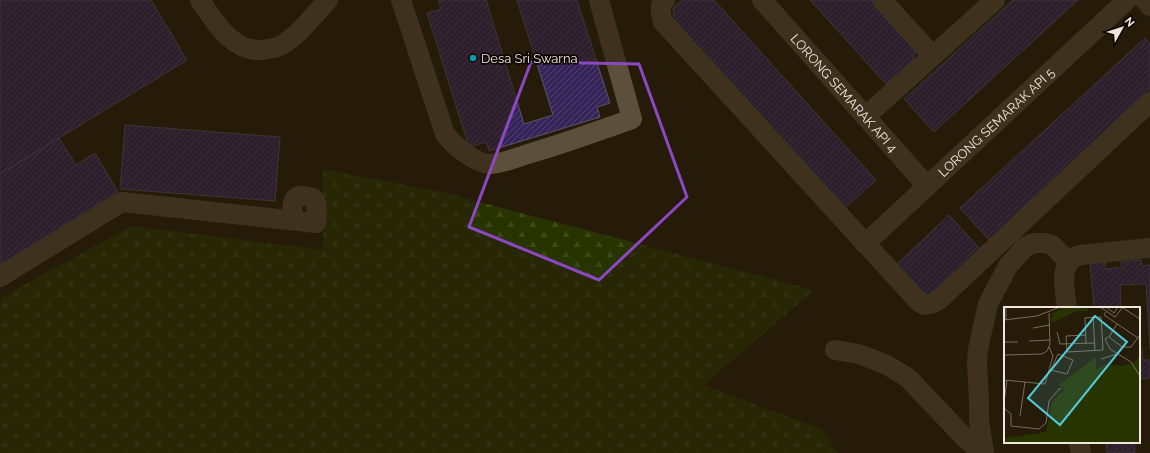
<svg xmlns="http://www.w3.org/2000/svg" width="1150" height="453" viewBox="0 0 1150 453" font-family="Raleway,sans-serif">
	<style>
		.forest { fill: url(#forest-firs) }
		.building { fill: url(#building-hatch); stroke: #595469 }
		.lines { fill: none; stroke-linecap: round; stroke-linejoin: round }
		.minor { stroke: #5c4f3b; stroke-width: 20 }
		.marked { fill: none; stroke: #8c48c3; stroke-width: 3; stroke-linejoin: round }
		.culture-dot { fill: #0f9aa8; stroke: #0b0602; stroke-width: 1.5 }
		.labels { text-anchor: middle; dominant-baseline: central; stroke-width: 3.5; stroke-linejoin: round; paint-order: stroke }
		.poi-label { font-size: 13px; fill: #efe7dc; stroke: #0b0602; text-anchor: start }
		.street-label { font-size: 13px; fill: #efe7dc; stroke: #0b0602 }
		.inset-road { fill: none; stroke: #766d5d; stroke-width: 1 }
		.view { fill: #52cbda; fill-opacity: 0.15; stroke: #52cbda; stroke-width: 2 }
		.inset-edge { fill: none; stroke: #efe7dc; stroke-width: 2 }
	</style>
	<defs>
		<pattern id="forest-firs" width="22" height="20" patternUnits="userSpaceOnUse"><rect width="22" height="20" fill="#283400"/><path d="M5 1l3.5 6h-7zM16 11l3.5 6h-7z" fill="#3d4818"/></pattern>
		<pattern id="building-hatch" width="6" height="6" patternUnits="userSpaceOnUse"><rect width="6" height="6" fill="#352457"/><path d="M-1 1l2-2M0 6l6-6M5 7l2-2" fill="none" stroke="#53446f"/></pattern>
	</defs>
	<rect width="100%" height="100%" fill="#261b09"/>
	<path class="forest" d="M323 169 442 192 814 290 704 385 822 429 838 453H0V298L132 226 323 250Z"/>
	<path class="building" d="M0 0H151L187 60 0 174Z
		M438 0H486L524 124 553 115 517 0H577L610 103 597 107 600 117 489 151 486 142 469 147 427 13 441 9Z
		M682 0H714L876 180 844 209 674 20 673 8Z
		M810 0H872L916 49 913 60 886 84Z
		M1013 0H1078L934 132 904 99Z
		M1145 38 1150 44V94L990 241 960 208Z
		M125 125 280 137 275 201 120 189Z
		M59 138 76 165 95 153 118 192 0 265V174Z
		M949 215 981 250 933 295 925 294 897 264Z
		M1141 260 1142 266 1150 265V349L1146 284 1120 285 1121 308H1094L1090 264 1105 262 1106 269 1122 267 1121 262Z
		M1139 347H1142L1143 360H1150V378L1139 379Z
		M1106 442H1134L1135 453H1107Z"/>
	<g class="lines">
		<g class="minor">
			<path d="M200 0C215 23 235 56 267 49 272 48 278 48 282 45 300 34 314 15 328 0"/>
			<path d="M401 0 445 134C453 145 475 163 489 164 503 164 517 157 531 153 565 143 598 131 632 119L599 0"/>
			<path d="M665 0C658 6 661 14 663 22L918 301 924 305 933 303 940 299 1150 102"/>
			<path id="s1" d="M762 0 927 186"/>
			<path d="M882 0 932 55"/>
			<path d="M1145 0 1150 6"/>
			<path d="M866 116 995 0"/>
			<path id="s2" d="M865 244 1127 0"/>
			<path d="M0 277 122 202 316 223C316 214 319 205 313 198 291 191 292 202 292 220"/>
			<path d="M1067 308C1065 289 1057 262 1080 255L1150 248"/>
			<path d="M835 350 859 354 887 365 908 378 965 438 973 445 983 449"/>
			<path d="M1079 442 1081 453"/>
			<path d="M984 453 979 420V402L977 363 978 349 988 304 1008 266 1025 247 1034 243H1044L1052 245 1069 262"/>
		</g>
	</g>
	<path d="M0 0H1150V453H0ZM531 62 639 64 687 197 599 280 469 227Z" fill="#261b09" fill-opacity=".55" fill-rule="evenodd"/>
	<path class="marked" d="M531 62 639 64 687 197 599 280 469 227Z"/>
	<circle class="culture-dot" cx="473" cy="58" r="4"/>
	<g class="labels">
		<g class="poi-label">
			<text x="481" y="58">Desa Sri Swarna</text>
		</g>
		<g class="street-label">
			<text stroke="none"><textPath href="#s1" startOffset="124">LORONG SEMARAK API 4</textPath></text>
			<text stroke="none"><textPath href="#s2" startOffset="179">LORONG SEMARAK API 5</textPath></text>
		</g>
	</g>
	<g transform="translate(1004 307)">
		<rect width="136" height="136" fill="#261b09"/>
		<path d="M136 48V136H0L1 131 42 125 48 95 60 83 55 78 92 50V63L102 57 117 59 131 55Z" fill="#283400"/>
		<path d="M60 0H85L83 4H73L47 16 48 7Z" fill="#283400"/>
		<path class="inset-road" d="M2 0V13M96 0 111 10 119 0M102 0 110 6 114 0M119 1 136 12M102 5 100 8 134 31M89 9 91 44M0 13 33 9 56 0M113 17 105 30 118 40H127L136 28M29 21 46 18M53 25 56 37 91 36M82 28 62 29 63 45 99 43 97 10 81 11 82 36M104 30 101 32 106 42 127 55 136 69M25 34 46 33M0 35H14M54 47 69 53 63 67 47 63ZM0 48 38 47 43 44 46 37 45 6M97 52 113 47M0 73 41 77 49 49 45 40M0 95 3 73M0 101 7 107V119L35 122 42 116 45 94 56 81V83M16 109 21 75"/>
		<path class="view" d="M91 9 123 35 56 118 24 91Z"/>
		<rect width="136" height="136" class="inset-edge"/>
	</g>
	<g transform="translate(1122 28) rotate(51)" stroke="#0b0602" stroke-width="3" paint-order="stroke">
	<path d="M0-3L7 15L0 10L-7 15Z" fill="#efe7dc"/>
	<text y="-6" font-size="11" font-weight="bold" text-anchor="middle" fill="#efe7dc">N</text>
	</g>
</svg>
